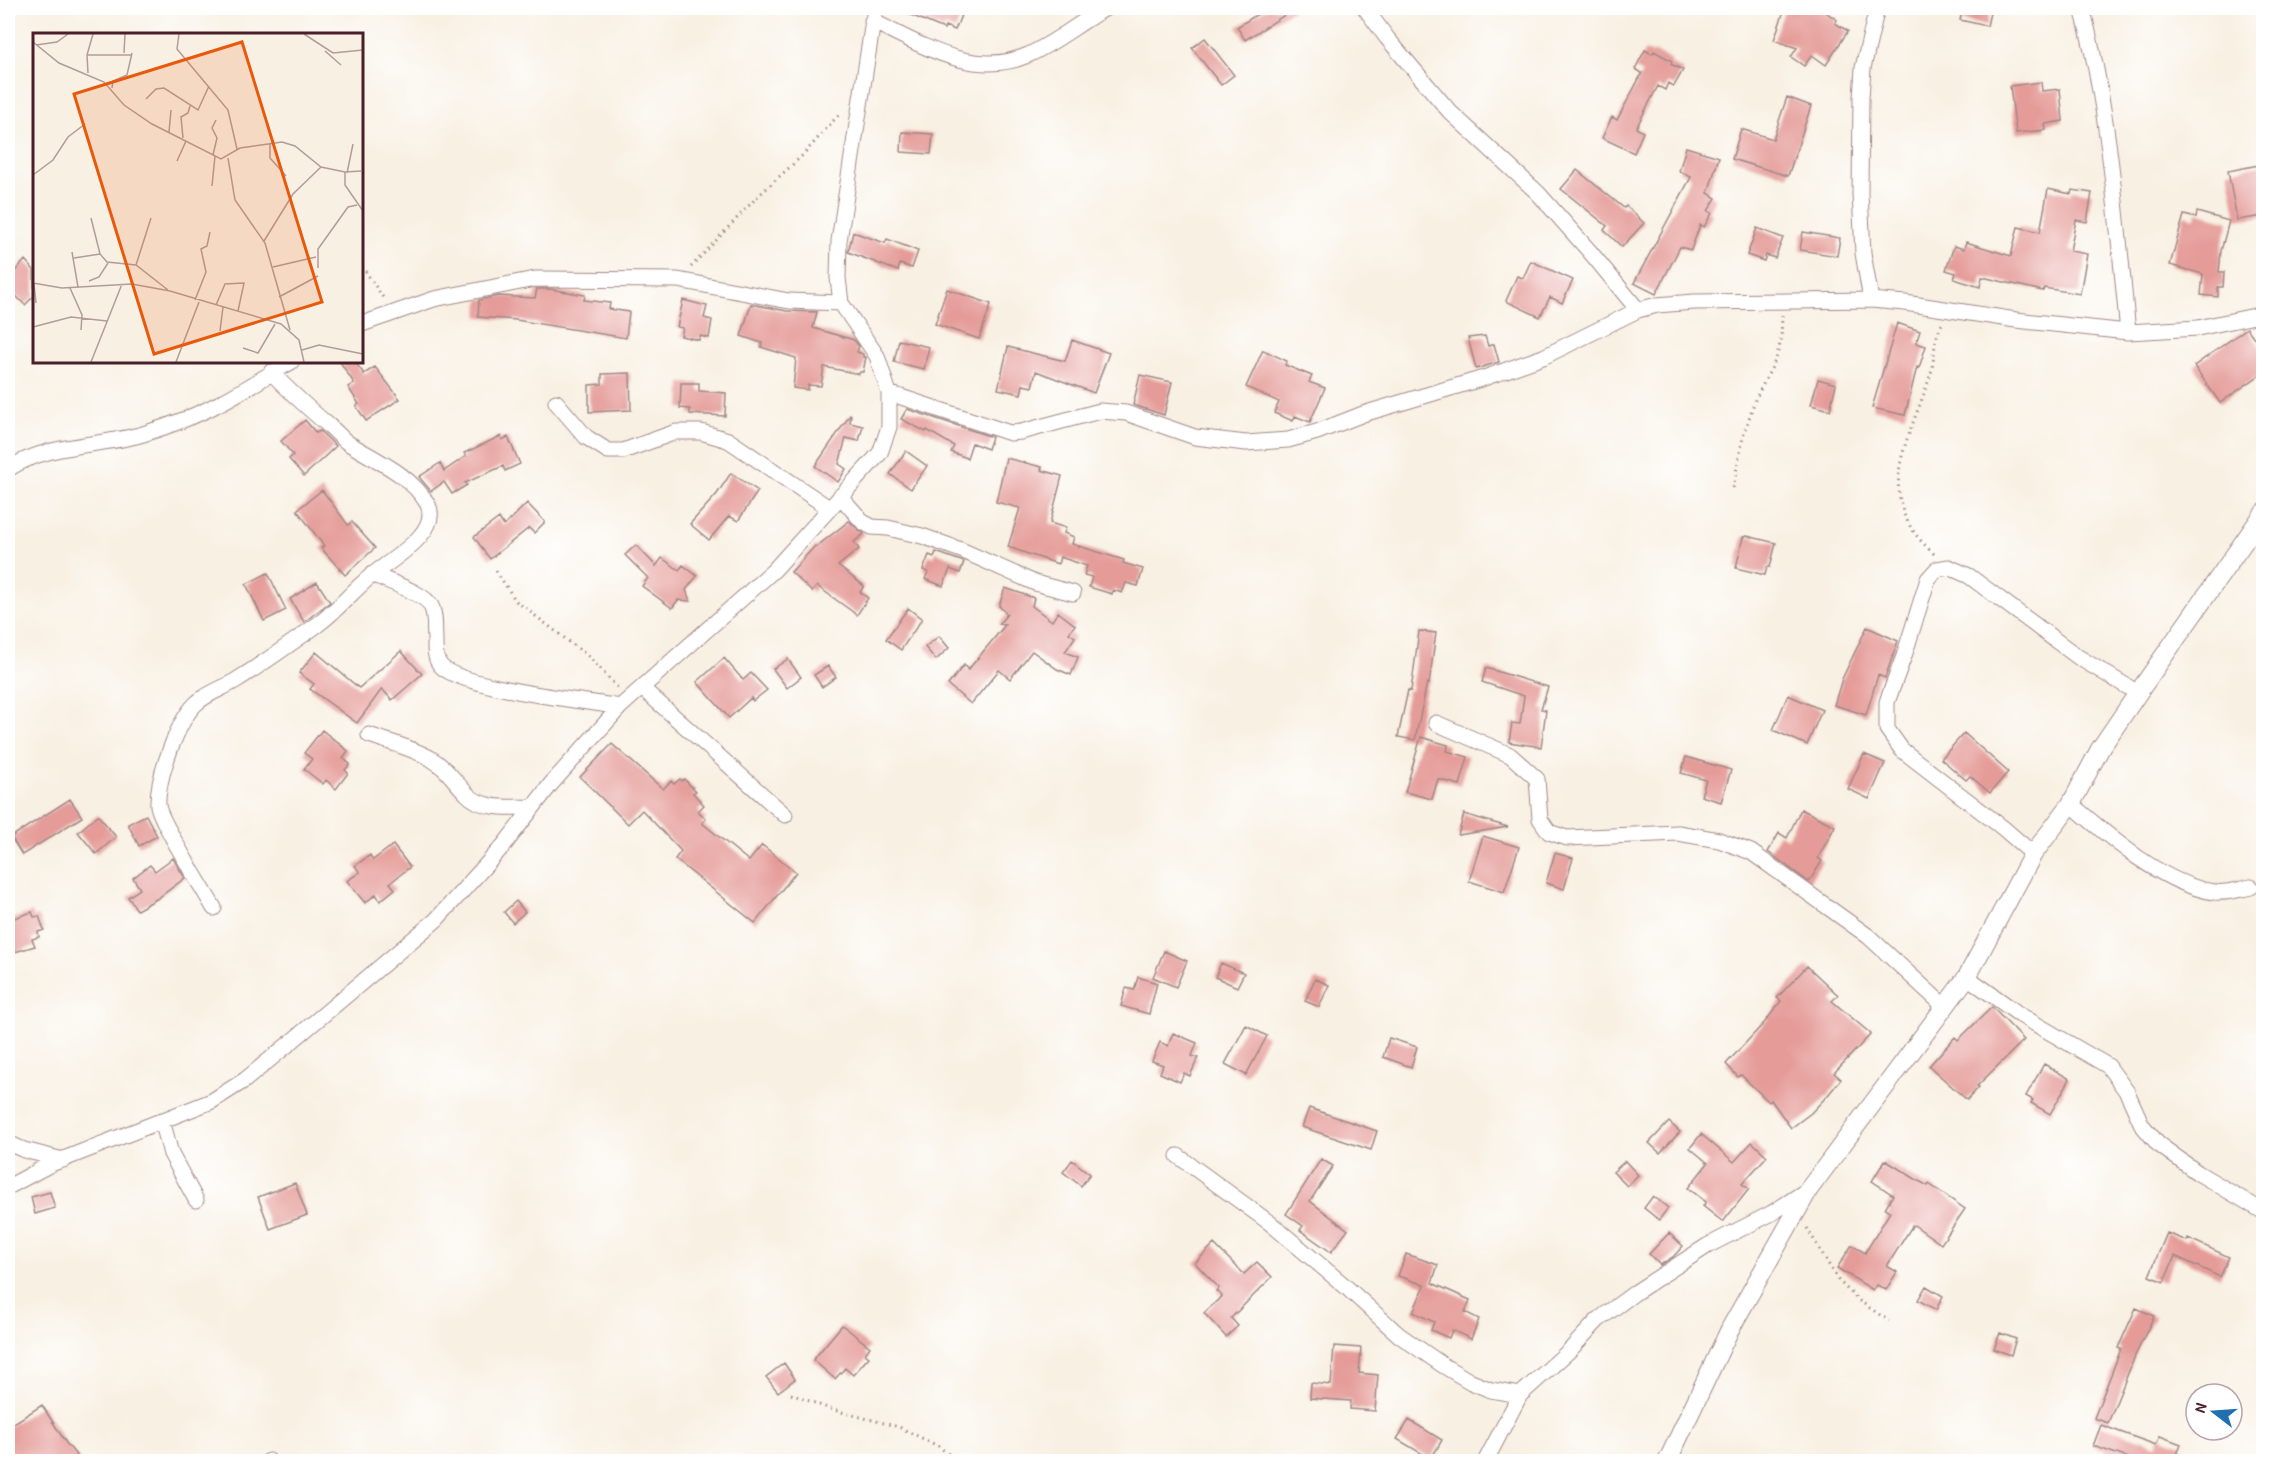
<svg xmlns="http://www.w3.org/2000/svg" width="2271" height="1469" viewBox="0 0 2271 1469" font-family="'Patrick Hand',sans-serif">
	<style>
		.building { fill: #e59c99 }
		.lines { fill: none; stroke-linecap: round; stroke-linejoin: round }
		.minor-casing { stroke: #a18886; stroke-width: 17 }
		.tertiary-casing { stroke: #a18886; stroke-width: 20 }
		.path { stroke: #a18886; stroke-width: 3; stroke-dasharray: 1.5 4.5; stroke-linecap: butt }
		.minor { stroke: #fff; stroke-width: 15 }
		.tertiary { stroke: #fff; stroke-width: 18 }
		.inset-road { fill: none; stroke: #b29c99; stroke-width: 1.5 }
		.view { fill: #e8590c; fill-opacity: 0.15; stroke: #e8590c; stroke-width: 3 }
		.inset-edge { fill: none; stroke: #4a1f2b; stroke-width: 3 }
	</style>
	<rect width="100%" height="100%" fill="#fff"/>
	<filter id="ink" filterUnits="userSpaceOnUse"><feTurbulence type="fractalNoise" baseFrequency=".0167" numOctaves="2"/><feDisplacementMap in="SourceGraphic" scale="12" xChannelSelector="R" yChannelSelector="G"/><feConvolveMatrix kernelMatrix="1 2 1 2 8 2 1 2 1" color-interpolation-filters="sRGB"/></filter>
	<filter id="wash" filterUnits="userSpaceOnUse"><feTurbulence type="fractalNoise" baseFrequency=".008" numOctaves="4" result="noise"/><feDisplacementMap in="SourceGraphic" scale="24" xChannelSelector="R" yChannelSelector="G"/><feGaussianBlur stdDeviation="1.35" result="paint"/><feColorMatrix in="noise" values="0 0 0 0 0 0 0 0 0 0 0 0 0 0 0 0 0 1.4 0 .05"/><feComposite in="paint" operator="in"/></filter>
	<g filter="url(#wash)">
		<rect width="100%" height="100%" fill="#f8f0e2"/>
		<g id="blocks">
			<path class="building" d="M894 8H964L955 30 945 26 944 29Z
				M1267 8H1296L1245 40 1237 27Z
				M1785 8H1820L1837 20 1835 23 1848 31 1826 65 1812 55 1804 66 1791 57 1797 48 1774 40Z
				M1963 8H1991L1987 26 1960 20Z
				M1205 38 1234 75 1221 85 1192 48Z
				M1645 50 1652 54 1654 51 1672 61 1671 64 1683 70 1674 86 1668 83 1665 90 1658 86 1636 128 1643 132 1634 153 1602 138 1612 117 1617 120 1642 73 1635 69Z
				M2041 82 2042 91 2060 89 2063 121 2045 124 2046 130 2016 133 2010 86Z
				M1787 97 1811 106 1788 176 1732 159 1741 129 1773 139Z
				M902 132 933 134 931 154 901 152Z
				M1686 147 1719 157 1708 193 1716 198 1708 211 1712 213 1704 227 1700 225 1691 250 1680 247 1656 294 1634 283 1691 177 1679 171Z
				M2264 164V216L2237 220 2228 171Z
				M1577 170 1624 208 1626 206 1644 223 1622 247 1604 230 1607 226 1561 189Z
				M2048 189 2071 194 2072 190 2092 193 2087 222 2076 220 2070 251 2087 254 2080 294 2044 288 2043 291 1982 277 1980 287 1954 279 1956 273 1946 270 1954 246 1964 249 1966 242 2011 256 2018 227 2040 232Z
				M2197 212 2229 221 2221 251 2219 272H2224L2223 287H2218V297L2201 295 2203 274 2170 265 2184 215 2196 218Z
				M1757 228 1783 238 1775 258 1766 255 1764 261 1747 255Z
				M853 232 885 243 887 239 918 251 912 268 900 264 898 271 848 252Z
				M1803 232 1840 238 1837 256 1800 250Z
				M25 260 34 270V296L25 305 8 288V279Z
				M1531 261 1573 280 1562 303 1550 297 1540 317 1506 301 1517 276 1523 278Z
				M537 289H550L585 295 584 300 610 303 609 309 629 312 626 338 516 320 478 317 479 300 498 296 535 298Z
				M947 289 991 304 979 339 935 324Z
				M683 300 707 306 704 318 712 320 709 338 700 336 699 340 681 336 683 328 677 327Z
				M751 304 787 311 817 312 813 328 854 340 859 346 857 352 863 354V357H866L863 372H860L859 374 824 367 821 386 808 385V390L793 388 796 358 761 347 762 343 741 336Z
				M1897 323 1920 331 1916 343 1926 346 1919 368 1917 367 1905 415 1872 408Z
				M2247 328 2264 352V372L2220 403 2194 366Z
				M1485 336 1488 346 1494 344 1499 362 1476 369 1468 338Z
				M899 340 929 347 924 369 894 362Z
				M1072 340 1109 353 1094 393 1036 371 1032 387 1023 385 1021 394 998 389 1008 347 1065 361Z
				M1263 350 1287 361 1285 365 1312 376 1309 382 1325 388 1310 422 1295 416 1293 421 1274 413 1279 402 1246 387Z
				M340 362H355L364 374 375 367 400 399 366 421 356 406 359 404 348 387 354 383Z
				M630 373 631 410 589 412V385L602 384V374Z
				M1140 375 1172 382 1164 415 1133 405Z
				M1818 379 1836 384 1830 410 1811 405Z
				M681 383H699V391L726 393 725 416 690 414V409L680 408Z
				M907 409 992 437 988 449 972 443 967 458 951 452 954 446 927 430 926 432 901 419Z
				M850 415H851L850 423 863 426 859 441 846 438 839 464 846 469 838 482 815 466Z
				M305 420 316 433 320 431 336 446 304 476 289 459 293 455 281 441Z
				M501 436 502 440 508 437 520 464 505 471 503 466 465 483 467 485 452 494 444 482 431 491 419 477 440 463 444 471 466 456 464 453Z
				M906 451 927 466 911 489 890 474Z
				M1006 458 1042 467 1041 470 1062 476 1050 523 1066 528 1064 533 1074 537 1072 544 1124 560 1123 563 1143 569 1138 586 1126 583 1122 593 1113 590 1112 594 1089 587 1092 577 1084 575 1087 566 1060 557 1058 564 1008 547 1020 508 996 502Z
				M731 473 758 491 738 521 729 516 709 540 690 524 717 494Z
				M322 490 348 525 352 522 375 548 345 575 321 548 324 546 297 510Z
				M527 503 545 522 534 533 529 528 490 559 474 537 499 518 504 526Z
				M849 521 864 534 854 542 859 549 838 566 864 586 860 592 868 598 857 615 817 586 812 592 791 572 815 546 816 547Z
				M1747 536 1776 543 1770 567H1767L1765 575 1736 568 1743 537Z
				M636 545 656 566 662 558 679 570 683 565 697 576 686 590 690 601 678 600 672 608 642 586 648 578 625 555Z
				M936 552 964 562 960 573 950 569 943 586 925 579 928 572 923 570 929 555 934 557Z
				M268 573 286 610 264 621 246 584Z
				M317 582 330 602 304 622 290 599Z
				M1005 588 1034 598 1032 606 1052 621 1058 612 1075 625 1069 633 1075 637 1065 652 1078 657 1071 675 1057 669 1032 651 1010 679 999 670 971 704 948 685 964 665 968 670 1005 625 999 624 1007 614 999 606Z
				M908 608 922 619 901 650 886 639Z
				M1867 627 1898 641 1885 678 1878 675 1866 715 1834 705 1842 679Z
				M1419 631 1436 633 1429 684 1427 683 1415 740 1398 737 1408 690 1411 691Z
				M939 636 949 648 936 660 925 647Z
				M401 651 422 674 392 700 382 689 357 723 310 689 314 684 299 673 316 652 359 688Z
				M724 658 743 680 751 673 767 690 753 701 751 698 729 718 697 682Z
				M788 659 801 677 787 688 773 669Z
				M828 666 836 677 822 687 814 675Z
				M1486 668 1548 687 1541 709 1546 710 1541 747 1509 742 1512 723 1520 724 1524 696 1482 682Z
				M1788 695 1822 710 1807 745 1773 730Z
				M322 730 348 751 343 758 350 764 345 770 348 773 336 789 326 780 323 784 304 769 312 759 304 753Z
				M1964 733 2008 772 1990 793 1970 776 1966 780 1941 759Z
				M1421 737 1448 745 1447 751 1468 757 1460 785 1438 779 1432 799 1405 792Z
				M612 744 663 789 671 781 674 784 680 779 682 781 684 779 696 791 693 793 704 805 698 811 706 819 702 823 749 861 762 845 796 872 755 923 675 859 681 851 642 810 628 824 580 777Z
				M1864 754 1885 763 1869 799 1848 789Z
				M1686 757 1731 770 1721 802 1701 796 1706 780 1681 773Z
				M70 799 82 817 22 855 11 837Z
				M1801 809 1835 826 1818 858 1822 861 1809 882 1768 852 1779 833 1787 838Z
				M1464 814 1508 827 1458 835Z
				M98 815 116 837 96 854 78 832Z
				M146 815 157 836 139 846 128 824Z
				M1483 836 1519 847 1504 892 1469 881Z
				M393 845 410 867 390 883 395 889 380 901 376 894 365 903 347 881 360 872 355 866 370 855 373 860Z
				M1555 853 1573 858 1564 889 1546 883Z
				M173 858 185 878 158 898 137 910 128 897 140 889 133 878 150 865 155 871Z
				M516 901 525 912 513 923 504 912Z
				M32 912 34 917 39 916 44 930 38 932 39 937 32 939 35 946 8 954V920Z
				M1164 951 1187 961 1176 987 1153 977Z
				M1221 963 1244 973 1237 987 1215 977Z
				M1807 966 1838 995 1832 1001 1871 1034 1834 1073 1841 1079 1828 1095 1811 1113 1791 1128 1771 1100 1769 1102 1741 1075 1738 1077 1726 1064 1765 1022 1781 1001 1777 998Z
				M1138 977 1157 983 1149 1014 1121 1006 1126 988 1134 990Z
				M1315 979 1329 985 1319 1007 1305 1001Z
				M1992 1007 2024 1040 1977 1086 1979 1087 1967 1100 1929 1066 1955 1037 1958 1040Z
				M1246 1025 1267 1036 1246 1075 1225 1064Z
				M1173 1033 1197 1043 1192 1056 1198 1058 1190 1076 1184 1073 1180 1082 1160 1073 1163 1065 1152 1061 1160 1042 1168 1046Z
				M1389 1038 1417 1047 1411 1067 1383 1057Z
				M2044 1064 2070 1079 2050 1114 2031 1103 2033 1100 2026 1096Z
				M1309 1108 1377 1131 1371 1150 1302 1127Z
				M1669 1122 1680 1132 1660 1153 1649 1143Z
				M1701 1134 1734 1162 1752 1142 1767 1156 1742 1184 1749 1189 1723 1222 1703 1206 1706 1202 1688 1188 1708 1163 1690 1148Z
				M1321 1159 1333 1166 1310 1201 1348 1230 1331 1252 1300 1230 1303 1226 1286 1214Z
				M1072 1160 1090 1174 1081 1186 1063 1172Z
				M1885 1160 1917 1180 1928 1186 1929 1184 1965 1209 1941 1244 1914 1225 1912 1226 1887 1266 1897 1272 1886 1290 1877 1285 1873 1290 1837 1268 1852 1245 1865 1253 1890 1212 1885 1208 1893 1195 1872 1181Z
				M1625 1161 1638 1175 1627 1186 1613 1172Z
				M295 1183 307 1215 270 1229 258 1197Z
				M50 1192 55 1208 35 1214 31 1197Z
				M1653 1196 1668 1208 1659 1220 1644 1208Z
				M1669 1233 1683 1246 1673 1257 1660 1265 1649 1254Z
				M2167 1233 2187 1241 2188 1238 2229 1257 2220 1277 2175 1256 2164 1282 2149 1276Z
				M1214 1244 1244 1274 1257 1262 1272 1277 1231 1318 1238 1326 1226 1337 1204 1313 1222 1296 1216 1291 1219 1288 1195 1263Z
				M1406 1254 1438 1265 1432 1283 1470 1300 1465 1312 1479 1319 1471 1339 1452 1330 1449 1338 1431 1330 1434 1322 1413 1312 1425 1285 1398 1276Z
				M1926 1286 1943 1296 1936 1310 1918 1300Z
				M2136 1308 2154 1316 2135 1356 2108 1423 2094 1418 2121 1349 2118 1348Z
				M842 1325 870 1347 865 1354 869 1357 853 1375 845 1368 835 1379 813 1360Z
				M2000 1333 2016 1339 2011 1355 1994 1349Z
				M1334 1346 1361 1348 1359 1373 1378 1375 1375 1411 1350 1409 1351 1401 1310 1398 1311 1383 1331 1385Z
				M784 1363 795 1379 778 1392 766 1377Z
				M42 1405 66 1443 81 1461H8V1427Z
				M1409 1420 1442 1440 1431 1459 1397 1439Z
				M2101 1425 2156 1445 2160 1436 2181 1444 2174 1461H2137L2093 1446Z"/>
		</g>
	</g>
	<g filter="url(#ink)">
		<use href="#blocks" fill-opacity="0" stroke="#a18886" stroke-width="1.5"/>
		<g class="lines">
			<g class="minor-casing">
				<path id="minor" d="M1365 8 1387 38 1450 112 1538 193 1591 253 1638 310
					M2082 8C2110 113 2117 224 2128 332
					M872 21C920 44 974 79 1028 55 1055 43 1080 22 1106 8
					M1871 300 1863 253 1860 193 1861 98 1863 68 1877 8
					M362 324 434 299 535 279 678 280 789 301 841 303
					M889 393 1010 433 1021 432 1100 411 1126 413 1195 437 1246 443 1288 440 1317 432 1363 414 1484 378 1543 357 1638 310 1657 305 1694 302 1871 300 1905 303 2016 320 2128 332 2198 328 2264 314
					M556 402 586 437 608 451H623L676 432H701L728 440 829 508
					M8 469C48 443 98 447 143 434 169 426 196 416 220 403 244 391 267 375 291 362
					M840 496 863 522 872 527 888 528 922 536 961 550 1035 583 1073 593
					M372 574C386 581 425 593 431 606 436 615 434 628 435 638 435 647 434 657 440 665 458 688 587 701 620 707
					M643 689 785 815
					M1436 723 1510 755 1537 779 1540 819 1549 832 1567 838 1678 833 1719 840 1751 852 1868 936 1944 1006
					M369 735C389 742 412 748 430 758 448 769 453 780 467 794 483 811 512 807 533 807
					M2071 804C2108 836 2164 885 2214 892 2225 894 2240 889 2251 887
					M2033 854 2003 828 1902 750 1887 729V702L1904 656 1928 579 1937 569 1949 567 1969 576 2078 657 2138 693
					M214 908C204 890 159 820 158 805 157 779 178 717 199 701 209 693 223 688 235 681 263 664 290 644 317 625 337 611 352 591 371 576 388 561 444 532 427 503 410 474 375 460 348 443 341 438 335 430 328 425 308 408 289 391 271 372
					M1967 977 2020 1015 2108 1066 2127 1092 2142 1125 2158 1144 2198 1173 2264 1212
					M162 1120 171 1154 196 1200
					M8 1143 24 1150 63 1160
					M1178 1156 1270 1223 1345 1286 1399 1335 1444 1366 1471 1382 1491 1390 1520 1395
					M8 1187 51 1164 212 1101 245 1080 285 1047 436 920 504 845 551 784 620 707 774 570 880 453 889 427V393L877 356 841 303 838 278 839 241 875 8
					M269 1461V1462
					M1485 1462 1520 1395 1570 1350 1598 1320 1636 1292 1707 1246 1772 1213 1809 1189"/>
			</g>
			<g class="tertiary-casing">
				<path id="tertiary" d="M1667 1462 1730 1329 1809 1189 1967 977 2033 854 2071 804 2100 749 2138 693 2264 513"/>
			</g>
			<path class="path" d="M362 266 384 299
				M691 267 757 197 803 155 841 112
				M1733 488 1743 437 1755 400 1776 359 1781 340 1782 315
				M1934 554C1868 495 1910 441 1931 373 1935 358 1933 338 1942 324
				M496 571 516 601 588 656 618 688
				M1807 1228 1838 1280 1858 1300 1889 1321
				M791 1394 830 1409 899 1427 938 1446 959 1462"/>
			<use href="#minor" class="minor"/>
			<use href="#tertiary" class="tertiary"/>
		</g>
	</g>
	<g transform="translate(33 33)">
		<rect width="330" height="330" fill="#f8f0e2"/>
		<path class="inset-road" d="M146 1 144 16 195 77 204 116M271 1 300 20 330 17M0 9 26 30 71 49 91 72 119 91 188 126 207 115 249 109 262 113 288 134 312 139 328 138M3 12 24 9 35 1M292 18 308 32M91 20 92 1M54 22H98M55 40 54 22 60 1M79 55 80 48 94 42 99 20M113 66 123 56 131 55 165 77 176 53M136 99 138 77M150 105 148 84 155 80 157 73M237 110V125L253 143M180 122 184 105 179 95 183 87M195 125 202 167 232 210 257 297M144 128 153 108M312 139V152L330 178M314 140 320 111M0 142 20 127 35 104 52 91M179 153 182 123M58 185 67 221 74 229 103 232 135 257M231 208 260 161 288 134M39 219 45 254M41 225 67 221M103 232 118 185M240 234 283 224M285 235V216L315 174 324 172M56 248 66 244 75 230M0 250 29 255 99 251 137 258 248 291 266 307 271 329M1 251 3 270M37 255 49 282 48 297M246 264 285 243M162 267 173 239 168 216 174 213 177 199M183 272 192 251 211 250 205 278M0 294 38 284 74 288M187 298 190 274M210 315 225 320 242 291M269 317 286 312 330 321M58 329 89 251M143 329 166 269"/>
		<path class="view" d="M209 9 289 269 121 321 41 61Z"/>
		<rect width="330" height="330" class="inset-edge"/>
	</g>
	<rect width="2271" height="1469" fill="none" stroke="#fff" stroke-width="30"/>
	<g transform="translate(2214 1412) rotate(287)"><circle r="28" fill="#ffffff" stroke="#b7a5aa" stroke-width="1.5"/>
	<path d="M0-4.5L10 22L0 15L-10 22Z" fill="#1f6fb2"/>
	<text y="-9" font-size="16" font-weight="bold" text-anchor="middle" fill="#4a1f2b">N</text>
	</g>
</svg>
